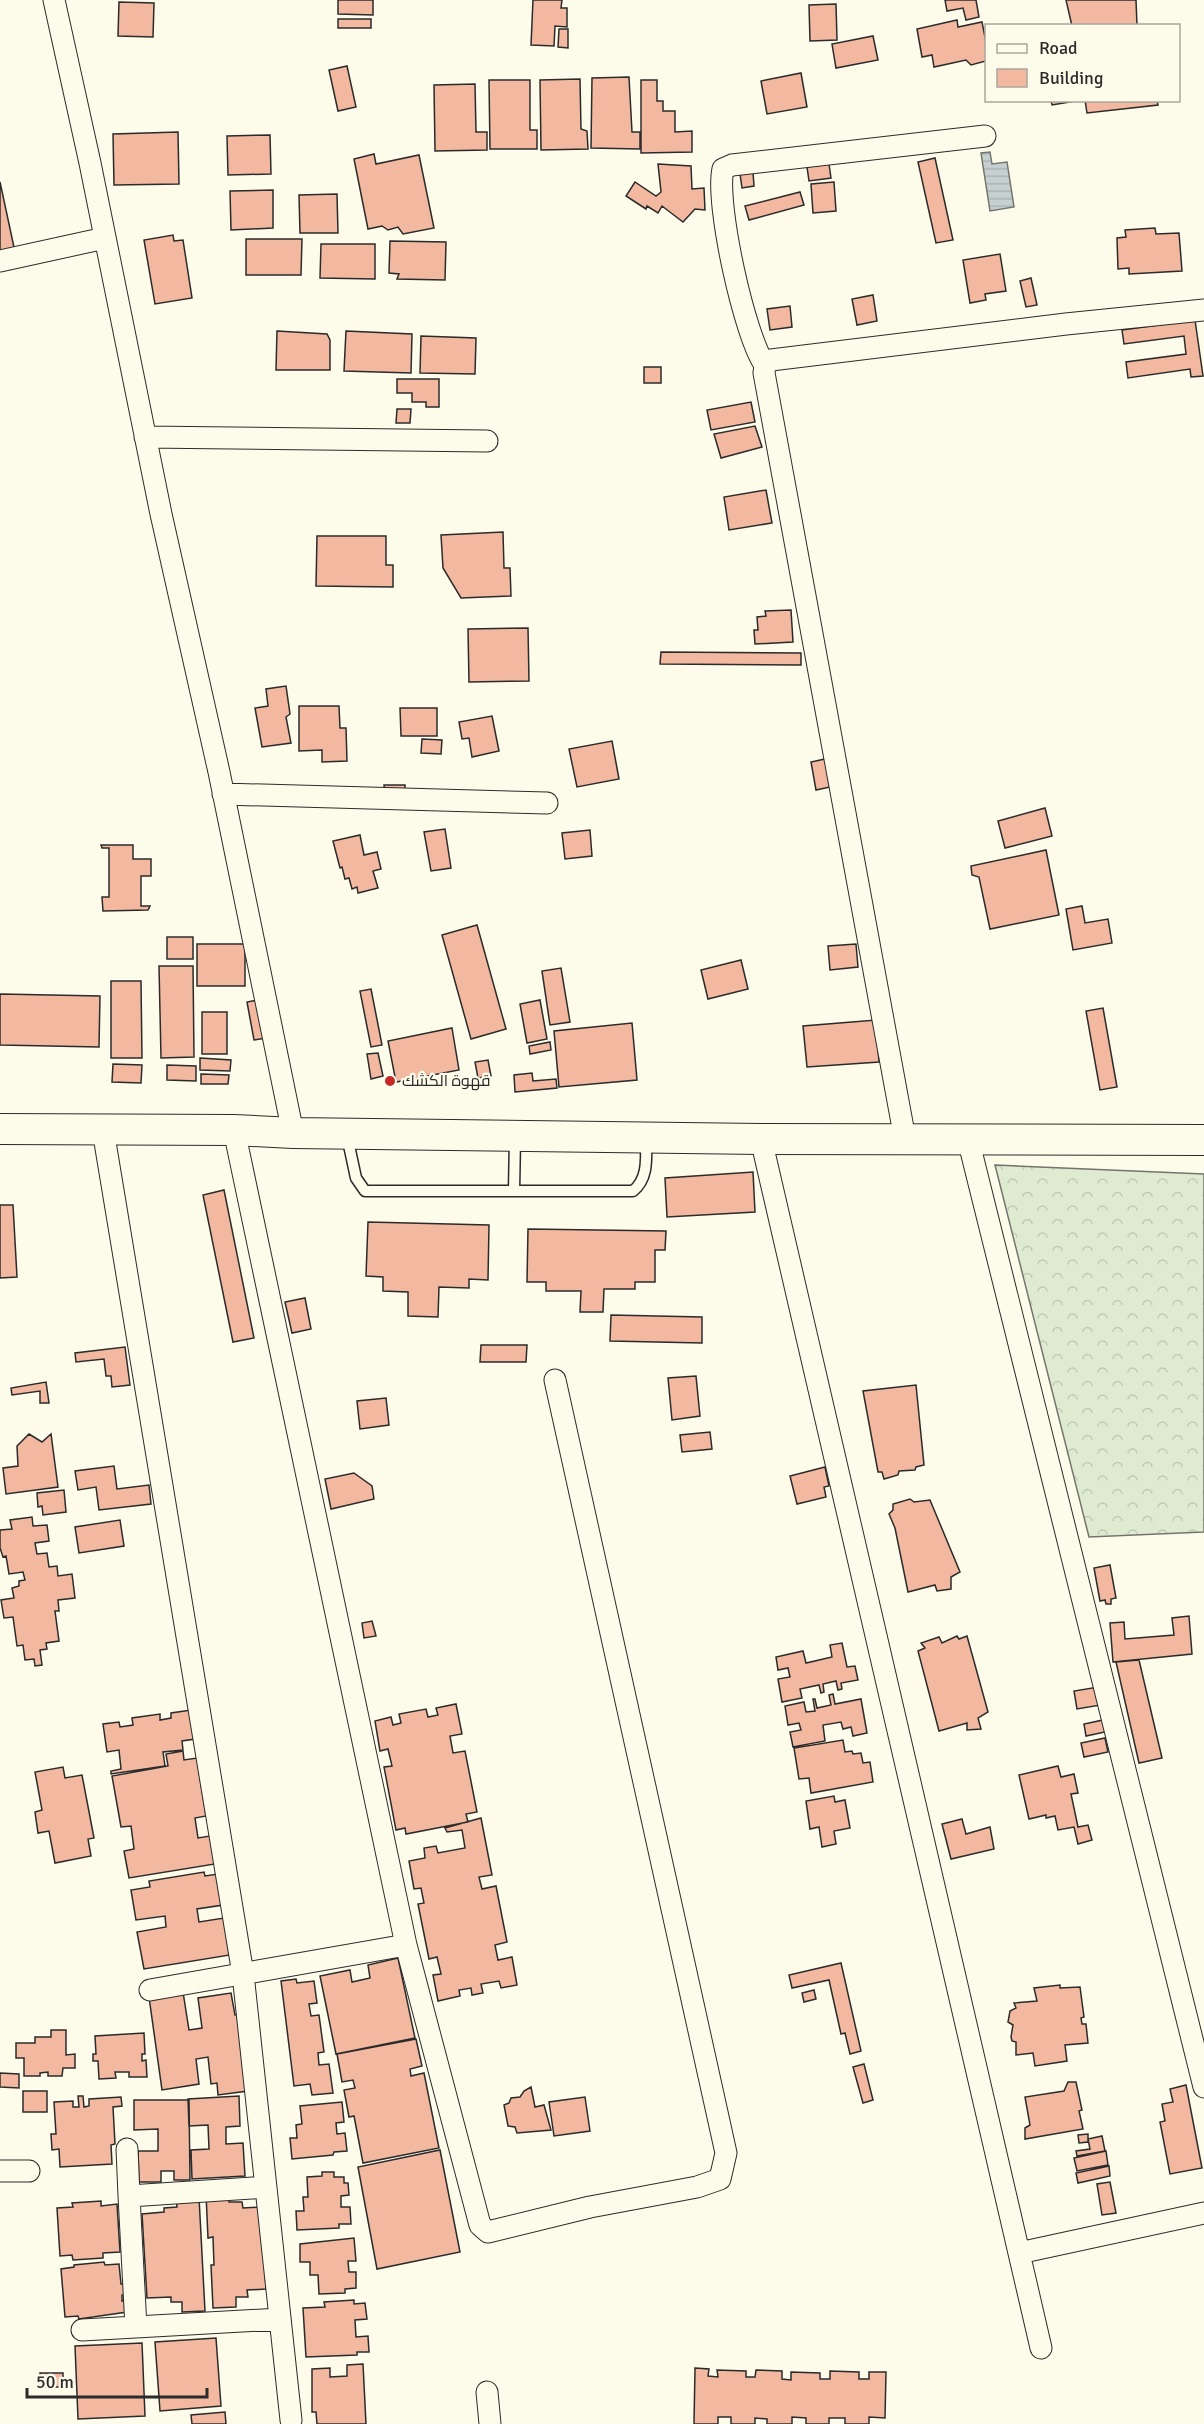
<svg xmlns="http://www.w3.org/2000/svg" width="1204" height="2424" viewBox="0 0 1204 2424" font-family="Signika,Cairo,sans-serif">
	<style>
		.forest { fill: url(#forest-crowns); stroke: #74746e; stroke-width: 1.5 }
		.water { fill: url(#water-rules); stroke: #74746e; stroke-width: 1.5 }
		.building { fill: #f2b8a0; stroke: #2b2b2b; stroke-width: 1.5 }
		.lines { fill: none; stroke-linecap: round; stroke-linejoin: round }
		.service-casing { stroke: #2b2b2b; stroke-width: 13 }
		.minor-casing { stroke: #2b2b2b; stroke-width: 23 }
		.secondary-casing { stroke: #2b2b2b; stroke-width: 32 }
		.service { stroke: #fdfbea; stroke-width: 10 }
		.minor { stroke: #fdfbea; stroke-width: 21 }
		.secondary { stroke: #fdfbea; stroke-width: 30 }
		.poi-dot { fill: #c62828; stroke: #fdfbea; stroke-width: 2 }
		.labels { text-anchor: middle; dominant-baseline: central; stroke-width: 4.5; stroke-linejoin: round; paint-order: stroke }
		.poi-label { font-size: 16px; fill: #2b2b2b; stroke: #fdfbea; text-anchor: start }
	</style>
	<defs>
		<pattern id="forest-crowns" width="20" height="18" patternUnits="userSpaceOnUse" patternTransform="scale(1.5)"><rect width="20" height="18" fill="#deebd1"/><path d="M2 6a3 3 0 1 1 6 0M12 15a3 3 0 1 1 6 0" fill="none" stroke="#bfcab4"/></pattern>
		<pattern id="water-rules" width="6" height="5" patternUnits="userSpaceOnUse" patternTransform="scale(1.5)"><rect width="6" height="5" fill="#c7d0d0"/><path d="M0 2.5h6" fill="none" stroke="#abb3b3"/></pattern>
	</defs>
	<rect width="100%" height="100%" fill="#fdfbea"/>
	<path class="forest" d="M995 1165 1204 1174V1532L1089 1537Z"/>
	<path class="water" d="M990 152 992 164 1007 162 1014 207 990 211 981 153Z"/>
	<path class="building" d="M338 0H373V15L338 14Z
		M533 0H562L561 8H567V27L555 26 554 46 531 45Z
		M945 0H976L979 17 966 20 963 8 947 11Z
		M1066 0H1136L1137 26H1072Z
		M119 2 154 3 153 37 118 36Z
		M836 4 837 40 810 41 809 5Z
		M338 19H371V28H338Z
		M957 20 958 27 982 22 986 42V61L971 65 966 60 934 67 932 55 922 57 917 29Z
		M559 29H568V48L558 47Z
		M873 36 878 60 836 68 832 44Z
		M347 66 356 107 338 111 329 70Z
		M801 73 807 107 767 114 761 81Z
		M629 77 632 132H640V149L591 148 592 78Z
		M580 79 581 129 587 131 588 149 541 150 540 80Z
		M489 80H530V130H537V149H490Z
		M641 80H657V101H663V111H675V132L692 131V152L641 153Z
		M475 84 476 132H487V150L435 151 434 85Z
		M1051 100H1082L1052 105Z
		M1085 100H1157L1158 105 1087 113Z
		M178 132 179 184 114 185 113 134Z
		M270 135 271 174 228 175 227 136Z
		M374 154 376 164 419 155 434 228 403 234 398 227 388 230 382 226 368 229 354 159Z
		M935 158 953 240 936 243 918 162Z
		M658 164 691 166 692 189 704 188 705 210 695 209 683 222 662 206 658 213 647 206 646 209 626 196 635 182 656 196 661 192Z
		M829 164 831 178 809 181 807 167Z
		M753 172 754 186 742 188 740 174Z
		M0 182 15 252 0 255Z
		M834 182 836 211 813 213 811 184Z
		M273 190V228L231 230 230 191Z
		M800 192 804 205 749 220 745 206Z
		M337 194 338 233H300L299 195Z
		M1155 228 1156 234 1179 233 1182 271 1129 274V268L1118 269 1117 238 1126 237 1125 230Z
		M173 235 174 241 183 240 192 298 155 304 144 240Z
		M246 239H302L301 275H246Z
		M390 241 446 242 445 280 397 279 399 274 389 273Z
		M321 244H375V279L320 278Z
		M1000 254 1006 291 985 294 986 300 970 303 963 260Z
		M1031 278 1037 305 1026 307 1020 281Z
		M873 295 877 321 857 325 852 299Z
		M790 306 792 327 770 330 767 309Z
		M1195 320 1203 376 1191 377 1190 369 1128 378 1126 362 1186 354 1184 336 1124 344 1122 330Z
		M277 331 327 334 330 340V370H276Z
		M346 331 412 334 411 373 344 371Z
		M421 336 476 338 475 374 420 373Z
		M644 367H661V383H644Z
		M397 379H439V407H426V402H412V393H397Z
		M751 402 755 422 711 430 707 410Z
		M397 409H411L410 423H396Z
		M755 426 762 447 721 458 714 434Z
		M766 490 772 523 729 530 724 497Z
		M503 532 504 568H510L511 596 461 598 443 568 441 535Z
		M317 536H386V565H393V587L316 586Z
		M791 610 793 642 755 644 754 630H758L757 617 766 616 765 611Z
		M528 628 529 681 469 682 468 629Z
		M661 652 801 653V665L660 664Z
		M286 686 290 714 286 717 291 743 262 747 255 708 268 706 266 689Z
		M299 706H339L340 728H346L347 761 322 762V750L299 751Z
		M400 708H437V736H401Z
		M492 716 499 751 472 757 469 738 462 739 459 722Z
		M422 739 442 740 441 754 421 753Z
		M612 741 619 779 577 787 569 749Z
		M825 759 830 787 816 790 811 762Z
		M384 785H405V795H385Z
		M1045 808 1052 836 1005 848 998 821Z
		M445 829 451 868 431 871 424 832Z
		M590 830 592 856 565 859 562 833Z
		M360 835 364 855 377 852 381 869 373 871 378 888 358 893 357 887 352 889 349 878 345 879 342 867 340 868 333 841Z
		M101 845H133V859H151V876H141V906H150L148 910 103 911 102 897H109V848H102Z
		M1046 850 1059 915 990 929 979 877 972 875 971 866Z
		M1082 906 1085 923 1108 919 1112 943 1073 950 1066 909Z
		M477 925 506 1029 471 1039 442 935Z
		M167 937H193V959H167Z
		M197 944H245V986H197Z
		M856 944 858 967 830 970 828 946Z
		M741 960 748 989 708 999 701 970Z
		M159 966H193L194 1057 161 1058Z
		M561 968 570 1022 550 1025 542 971Z
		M111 981H141L142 1058H111Z
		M371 989 382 1045 371 1047 360 991Z
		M0 994 100 996 99 1047 0 1045Z
		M267 998 273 1037 254 1040 247 1002Z
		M540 1000 547 1039 527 1043 520 1004Z
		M1103 1008 1117 1087 1100 1090 1086 1011Z
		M202 1012H227V1054H202Z
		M876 1020 879 1062 807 1067 803 1026Z
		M632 1023 637 1080 559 1087 554 1031Z
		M452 1028 459 1070 396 1082 388 1041Z
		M550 1042 551 1050 530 1054 529 1046Z
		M378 1053 383 1076 371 1079 367 1054Z
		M200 1058 231 1060 230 1071 200 1070Z
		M488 1060 491 1076 478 1078 475 1062Z
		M113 1064 142 1065 141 1083 112 1082Z
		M167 1065 196 1066V1081L167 1080Z
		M532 1073 533 1081 556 1079 557 1088 515 1092 514 1075Z
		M201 1074 229 1075 228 1084H201Z
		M753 1172 755 1212 667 1217 665 1178Z
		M224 1190 254 1338 233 1342 203 1195Z
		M0 1205H13L17 1277 0 1278Z
		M368 1222 489 1225 488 1280 469 1279V1288L439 1287 438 1317 408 1316V1292L383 1291V1277L366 1276Z
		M528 1229 666 1231 665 1250H655V1282H635V1289H604L603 1312H580L581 1291H546V1282H527Z
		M305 1298 311 1329 292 1333 285 1302Z
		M611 1315 702 1317V1343L610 1341Z
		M481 1345H527L526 1362H480Z
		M125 1347 130 1385 112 1387 111 1376H106L104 1359 76 1362 75 1353Z
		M696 1376 700 1416 672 1420 668 1378Z
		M46 1382 49 1403H40V1391L12 1395 11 1388Z
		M916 1385 924 1465 916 1467 915 1470 899 1471 898 1475 884 1479 882 1472H878L863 1391Z
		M386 1398 389 1425 360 1429 357 1401Z
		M710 1432 712 1449 682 1452 680 1435Z
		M29 1434 42 1442 51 1434 58 1487 6 1494 3 1468 18 1466 17 1446Z
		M114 1466 117 1489 149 1485 151 1504 99 1510 96 1487 78 1490 75 1471Z
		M825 1467 829 1486 824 1487 826 1497 797 1504 790 1476Z
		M354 1473 372 1486 374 1499 331 1509 325 1479Z
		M64 1490 66 1512 43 1515 42 1506 38 1507 37 1493Z
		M910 1499 914 1502 930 1500 960 1572 951 1577V1589L937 1591 935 1585 908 1592 895 1528 889 1514 893 1510V1504Z
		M32 1517 33 1526 47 1525 49 1541 35 1543 37 1554 47 1553 49 1567 57 1566 58 1576 72 1574 75 1598 58 1600 59 1611H55L59 1641 46 1643 47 1649 40 1650 42 1665 35 1666 34 1659 25 1660 23 1645 17 1646 13 1617 4 1618 1 1600 14 1598 12 1588 19 1586V1581L25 1580 23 1572 9 1574 6 1556 3 1557 0 1548V1530L12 1529 10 1520Z
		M120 1520 124 1546 79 1553 75 1527Z
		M1110 1565 1116 1598 1111 1599V1604H1106L1105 1600 1100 1601 1094 1568Z
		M1189 1616 1192 1654 1113 1662 1110 1623 1124 1622 1125 1639 1174 1635 1172 1618Z
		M372 1621 376 1636 364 1638 362 1623Z
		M957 1636 959 1639 967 1636 988 1712 978 1718 981 1729 967 1730V1723L939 1731 918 1651 925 1648 921 1643 939 1637 942 1643Z
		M842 1643 847 1667 855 1666 858 1680 841 1683 842 1689 838 1690 836 1681 823 1684 824 1692 821 1693 819 1685 800 1689 802 1698 782 1702 778 1679 790 1677 788 1668 778 1670 776 1657 803 1651 806 1663 832 1657 830 1645Z
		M1139 1660 1162 1758 1139 1763 1116 1662Z
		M1098 1687 1101 1705 1077 1709 1074 1691Z
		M833 1694 835 1704 861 1699 867 1733 853 1736 851 1727 843 1729 841 1722 823 1725 825 1741 793 1747 790 1732 801 1730 799 1723 788 1725 785 1706 804 1702 806 1712 815 1711 813 1699H815L817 1708 831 1705 829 1695Z
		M456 1704 462 1734 450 1736 453 1753 465 1751 477 1812 466 1814 468 1822 406 1834 405 1828 396 1830 384 1767 392 1766 388 1749 380 1751 375 1721 391 1717 393 1725 401 1723 399 1714 426 1709 428 1717 438 1715 436 1708Z
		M191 1710 195 1739 182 1741 183 1750 163 1752 165 1766 111 1774V1771L121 1769 119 1750 107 1752 103 1724 119 1722 120 1727 133 1725 132 1718 160 1714V1720L171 1718V1713Z
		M1103 1720 1105 1732 1086 1736 1084 1724Z
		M1105 1738 1108 1752 1084 1757 1081 1743Z
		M843 1740 845 1752 852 1751 853 1754 861 1753 863 1763 870 1762 873 1782 811 1793 809 1778 799 1779 794 1748Z
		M183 1751 184 1760 197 1758 206 1816 195 1818 198 1838 210 1836 215 1864 129 1878 124 1851 134 1849 131 1826 121 1827 112 1776 168 1766 166 1754Z
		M1058 1766 1061 1777 1074 1774 1078 1793 1071 1794 1078 1827 1088 1825 1092 1840 1078 1844 1074 1827 1058 1830 1055 1816 1046 1818V1815L1029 1819 1019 1775Z
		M63 1767 65 1778 82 1775 94 1838 88 1839 91 1856 55 1863 49 1831 38 1833 35 1812 42 1810 35 1772Z
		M834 1796 835 1802 845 1800 850 1828 834 1831 836 1844 822 1847 819 1827 810 1829 806 1801Z
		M481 1818 492 1875 479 1877 482 1889 496 1886 507 1942 495 1945 498 1960 512 1957 517 1985 501 1988 499 1981 481 1984 483 1993 472 1995 471 1988 459 1990 460 1996 438 2001 433 1975 441 1974 437 1957 429 1959 418 1904 424 1903 421 1888 414 1889 409 1861 425 1858 424 1848 436 1846 438 1853 465 1848 462 1830 447 1832 445 1828Z
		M962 1819 966 1834 990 1827 994 1849 951 1859 942 1824Z
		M204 1872 205 1876 218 1874 223 1905 197 1909 199 1922 224 1918 230 1955 144 1969 137 1932 166 1927 165 1916 136 1920 131 1890 150 1887 149 1881Z
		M398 1958 415 2038 336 2054 320 1976 350 1970 352 1982 370 1978 368 1965Z
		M841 1963 861 2051 850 2054 845 2033 841 2034 829 1980 792 1988 789 1975Z
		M296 1979 297 1983 314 1981 317 2003 309 2004 311 2016 319 2015 324 2052 318 2053 319 2065 329 2064 333 2093 312 2095 310 2084 294 2086 281 1981Z
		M1060 1985V1988L1080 1987 1084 2017 1081 2018 1082 2024H1086L1088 2043 1065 2045 1067 2061 1035 2066 1033 2053 1016 2055V2042L1012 2041 1011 2037 1013 2025 1008 2022 1010 2011 1016 2008 1014 2003 1037 2001 1034 1988Z
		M814 1990 816 1999 804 2002 802 1993Z
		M183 1992 189 2030 202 2028 198 1998 231 1993 235 2015 243 2014 248 2091 218 2095 217 2083 211 2084 208 2057 196 2059 199 2084 162 2090 149 1997Z
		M51 2030H66V2055L75 2054V2068H63L62 2076H48V2072L40 2073V2076H24V2058H16V2043H35V2037H51Z
		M144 2033 145 2054H142V2061L146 2060 147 2077H129V2072H115L116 2078 99 2079 98 2061H93V2054H96L95 2036Z
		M416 2039 422 2066 410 2069 411 2076 424 2073 439 2148 363 2163 354 2116 349 2117 344 2090 355 2088 353 2080 342 2082 337 2054Z
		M864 2064 873 2100 863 2103 853 2067Z
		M0 2073 19 2074V2088L0 2087Z
		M1068 2082H1076L1082 2110 1079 2111 1083 2129 1025 2139V2128L1030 2125 1025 2097 1064 2091Z
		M1186 2085 1202 2168 1170 2174 1160 2122 1165 2121 1162 2104 1173 2102 1170 2089Z
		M531 2087 535 2107 544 2105 551 2130 517 2133 515 2127 508 2126 504 2105 509 2103 511 2098 520 2097 524 2091Z
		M23 2091H47V2112H23Z
		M78 2096H83L84 2107 89 2106V2099L121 2097 122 2106 113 2107 115 2144 111 2145 112 2164 60 2167 59 2149 52 2150 51 2134H56L54 2102 73 2101V2107H79Z
		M239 2096 240 2126 226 2127V2144L243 2143 245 2176 192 2179 191 2150 209 2149 208 2125 189 2126 188 2099Z
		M585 2097 590 2131 554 2136 549 2102Z
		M134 2100H189L190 2180H174V2171H161V2182H139L138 2151H158V2129L134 2130Z
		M342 2102 344 2122 336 2123 337 2134 345 2133 347 2151 334 2152 333 2155 292 2159 290 2138H297L296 2125 302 2124 300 2106Z
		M1088 2134V2142L1079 2143 1078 2135Z
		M1102 2136 1105 2151 1077 2156 1076 2151 1090 2149 1088 2139Z
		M440 2150 460 2252 377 2269 358 2167Z
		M1106 2151 1108 2165 1077 2171 1074 2158Z
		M1109 2166 1110 2176 1078 2183 1076 2173Z
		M322 2172H334V2177H344V2183H348L349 2195 341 2196V2207H350L351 2224H339V2228L297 2230 296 2211H304L303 2197H308L307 2177 322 2176Z
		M1110 2182 1116 2213 1102 2215 1097 2184Z
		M229 2193V2202H242L243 2208 262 2207 266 2289 247 2290 248 2297H236V2307L213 2308 211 2265H214L213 2237 208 2238 206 2194Z
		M199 2197 205 2311 182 2312V2302H171V2297L147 2298 142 2214 164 2212V2208L177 2207 176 2199Z
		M101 2201V2206L117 2204 120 2252 103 2253V2258L73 2260 72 2255 60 2256 57 2208 73 2207 72 2203Z
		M354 2238 356 2261H348L349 2272H356V2288L345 2289V2293L319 2294 318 2275H310V2262H300V2244Z
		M104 2262 105 2265 119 2264 121 2284H126L127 2294 122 2295V2301L126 2300 127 2312 79 2319 78 2316 65 2317 61 2269 74 2267V2265Z
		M354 2300V2304L365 2303 367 2319 355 2320 356 2337 368 2336 369 2352H357V2355L306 2357 303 2308 325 2307 324 2302Z
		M216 2338 221 2406 160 2411 155 2342Z
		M142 2343 145 2416 78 2419 75 2346Z
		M363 2364 366 2424H317L316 2412H312V2369L330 2368V2377L347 2376V2365Z
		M695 2368 709 2369 708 2376 718 2377 717 2370 746 2371V2377H755L756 2370 782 2371V2379L791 2380V2372L820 2373V2379H830V2371L859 2372V2379H869V2372H886L885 2418 869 2417V2424H845V2418H829V2424H806V2418L792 2417V2424H767V2419L755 2418V2424H731V2417H718V2424H694Z
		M40 2373H63V2387H40Z
		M225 2412 226 2424H192L191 2415Z"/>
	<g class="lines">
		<g class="service-casing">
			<path id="service" d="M347 1136 356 1178 365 1191H633C649 1178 646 1157 646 1138
				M514 1191 515 1137"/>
		</g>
		<g class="minor-casing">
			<path id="minor" d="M54 0 90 163 161 514 219 772 293 1133
				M0 261 105 238
				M765 365C745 338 715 203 723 169L732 165 985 136
				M145 437 487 441
				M223 794 547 803
				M103 1130 243 1974 291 2420
				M234 1130 406 1945 480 2225 488 2232 590 2207 697 2187 720 2179 726 2153 555 1380
				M761 1139 1041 2348
				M905 1139 764 373 765 365 771 360 1066 324 1204 310
				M968 1139 1204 2087
				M150 1990 406 1945
				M127 2149 129 2196
				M0 2171H29
				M266 2187 129 2196 136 2327 280 2319
				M1019 2253 1204 2213
				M82 2330 136 2327
				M487 2392 490 2424"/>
		</g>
		<g class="secondary-casing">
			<path id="secondary" d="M0 1129 234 1130 293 1133 761 1139 1204 1140"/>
		</g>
		<use href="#service" class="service"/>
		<use href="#minor" class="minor"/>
		<use href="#secondary" class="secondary"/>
	</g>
	<circle class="poi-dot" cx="390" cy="1081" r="6"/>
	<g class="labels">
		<g class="poi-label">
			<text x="402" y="1081">قهوة الكشك</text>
		</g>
	</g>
	<rect x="985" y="24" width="195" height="78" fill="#fdfbea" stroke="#a9a89e" stroke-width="1.5"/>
	<rect x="997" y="44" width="30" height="9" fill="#fdfbea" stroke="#a9a89e" stroke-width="1.5"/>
	<text x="1039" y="54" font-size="18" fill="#2b2b2b">Road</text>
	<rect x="997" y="69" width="30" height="18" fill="#f2b8a0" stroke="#a9a89e" stroke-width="1.5"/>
	<text x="1039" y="84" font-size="18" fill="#2b2b2b">Building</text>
	<path d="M27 2388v9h180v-9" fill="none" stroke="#2b2b2b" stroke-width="3"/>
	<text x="36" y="2388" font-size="18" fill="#2b2b2b" stroke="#fdfbea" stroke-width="4.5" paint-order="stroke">50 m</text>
</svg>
